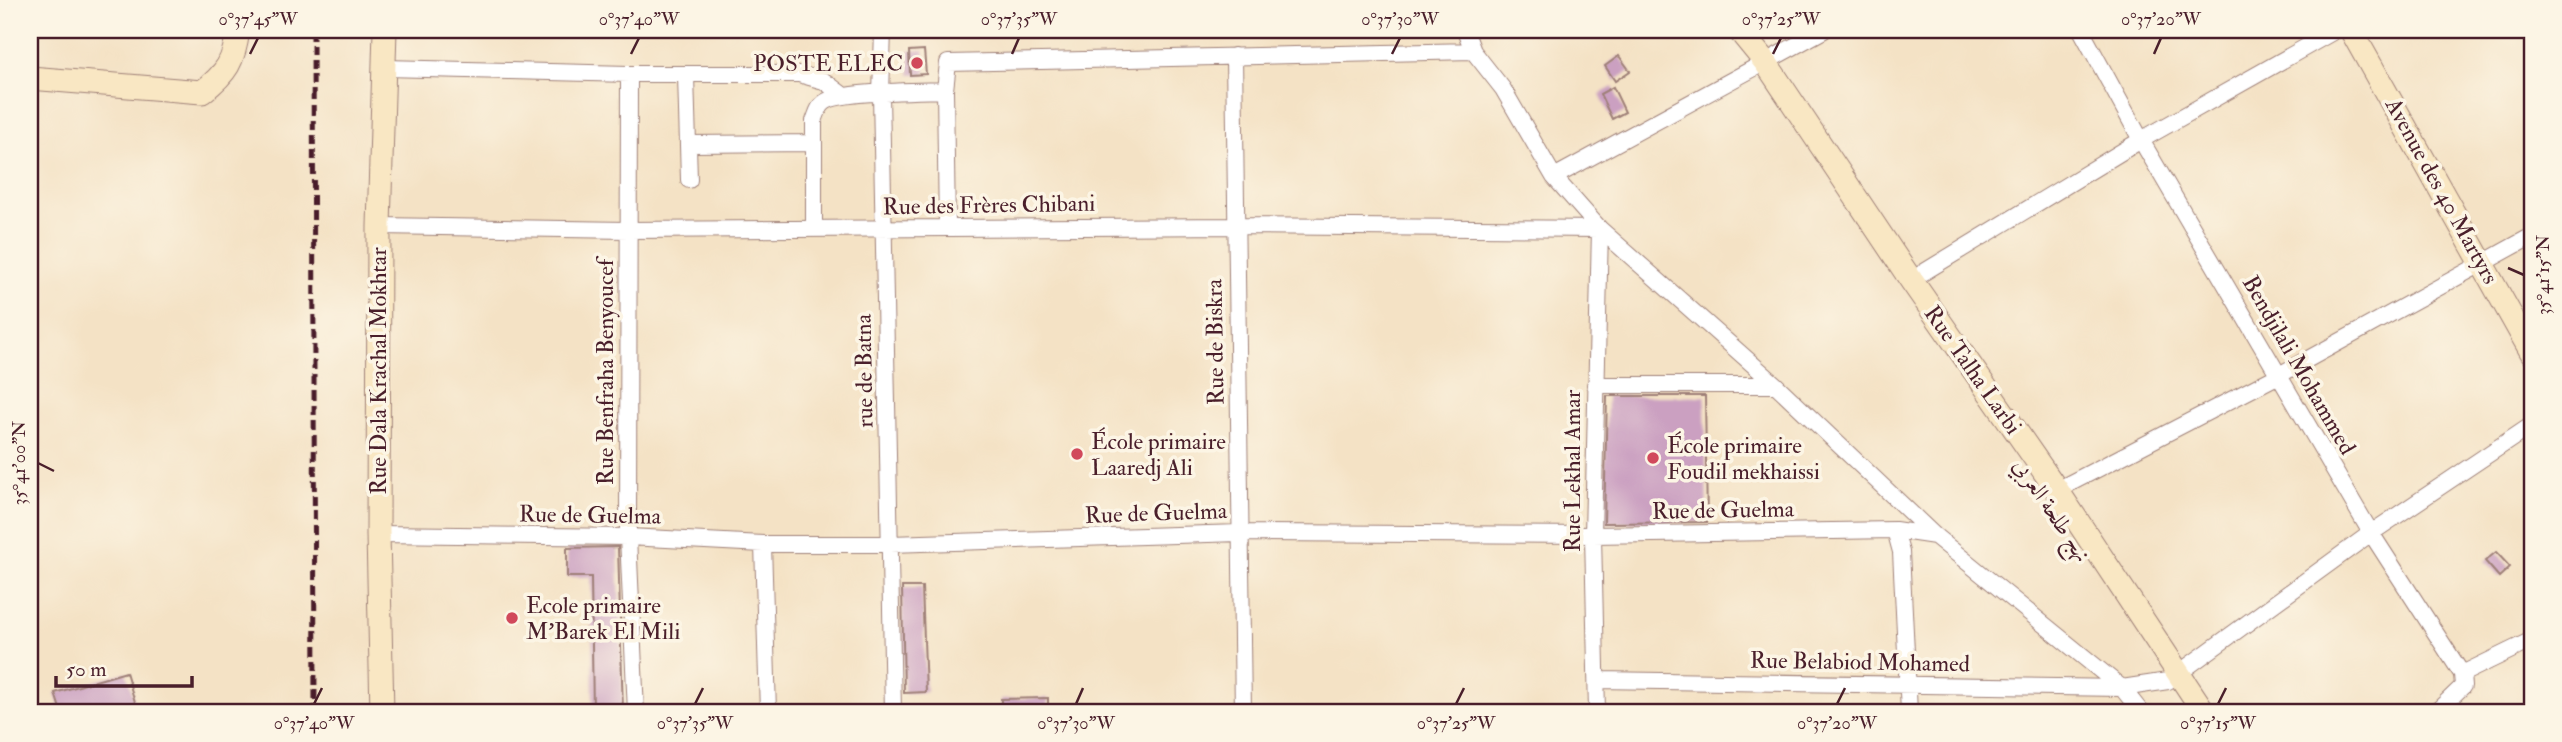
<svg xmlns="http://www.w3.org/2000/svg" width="2562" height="742" viewBox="0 0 2562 742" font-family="'IM FELL Double Pica',Amiri,serif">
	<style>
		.building { fill: #cba0c1 }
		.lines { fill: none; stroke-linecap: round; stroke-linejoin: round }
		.street-casing { stroke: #9f8078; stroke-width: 18 }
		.secondary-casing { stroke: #9f8078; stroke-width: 25 }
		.street { stroke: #fff; stroke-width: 16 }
		.secondary { stroke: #f9e7c3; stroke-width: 23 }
		.rail { stroke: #4a1f2b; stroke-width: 5; stroke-dasharray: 10 5; stroke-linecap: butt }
		.ticks { fill: none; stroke: #4a1f2b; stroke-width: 2.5 }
		.poi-dot { fill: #d1495b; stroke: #fcf5e5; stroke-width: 2.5 }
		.labels { text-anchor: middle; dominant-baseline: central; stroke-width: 7; stroke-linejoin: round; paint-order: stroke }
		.poi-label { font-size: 23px; fill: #4a1f2b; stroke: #fcf5e5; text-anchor: start }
		.street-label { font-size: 23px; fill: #4a1f2b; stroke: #fcf5e5 }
		.neatline { fill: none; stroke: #4a1f2b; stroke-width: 2.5 }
		.ticks-label { font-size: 18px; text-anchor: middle; fill: #4a1f2b }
	</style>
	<rect width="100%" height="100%" fill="#fcf5e5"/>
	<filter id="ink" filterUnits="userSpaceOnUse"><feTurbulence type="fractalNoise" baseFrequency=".0143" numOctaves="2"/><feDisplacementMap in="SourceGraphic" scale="14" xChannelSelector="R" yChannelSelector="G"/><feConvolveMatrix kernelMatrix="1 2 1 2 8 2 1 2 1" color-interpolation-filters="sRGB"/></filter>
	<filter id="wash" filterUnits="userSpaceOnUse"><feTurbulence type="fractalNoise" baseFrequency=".00686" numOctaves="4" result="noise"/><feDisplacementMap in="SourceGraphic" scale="28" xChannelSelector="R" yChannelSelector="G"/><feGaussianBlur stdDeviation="1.57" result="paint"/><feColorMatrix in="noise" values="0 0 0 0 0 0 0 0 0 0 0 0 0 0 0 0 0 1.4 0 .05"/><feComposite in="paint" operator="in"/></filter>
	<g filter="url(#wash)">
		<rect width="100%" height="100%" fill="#f4e2c5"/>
		<g id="blocks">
			<path class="building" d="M924 50 926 74 910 75 909 51Z
				M1619 56 1630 71 1615 81 1605 66Z
				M1613 87 1625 112 1612 119 1600 94Z
				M1607 396H1705L1707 522 1604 523Z
				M618 547 623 712H593L591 577H567V548Z
				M2496 552 2510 567 2499 577 2485 561Z
				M902 587H922L926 692 904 693Z
				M126 672 138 712H61L55 693Z
				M1048 698V712H1001V699Z"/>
		</g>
	</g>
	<g filter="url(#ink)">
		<use href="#blocks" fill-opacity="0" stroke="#9f8078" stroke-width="2"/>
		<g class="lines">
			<g class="street-casing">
				<path id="street" d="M883 30 881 94 893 712
					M1465 30 1473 51 1503 89 1554 177 1600 229 1776 385 1935 536 2122 688 2141 712
					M2081 30 2141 140 2371 533 2462 674 2463 686 2436 712
					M1234 56 1243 712
					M385 68 629 74H799L824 81 844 96
					M629 74 628 537 636 712
					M686 75 689 180
					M690 144 814 143
					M1554 177 1824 30
					M379 226 628 230 1236 226 1600 229 1593 535 1597 712
					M947 227 945 90 948 63 1473 51
					M814 229V121C817 114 818 107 825 102 839 91 923 91 945 90
					M1911 280 2141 140 2336 30
					M1595 385H1776
					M2057 490 2279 375 2532 236
					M1895 530 1901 552 1909 712
					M378 534 628 537 763 544H890L1240 533 1593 535 1895 530 1935 536
					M763 544 768 712
					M2462 674 2532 640
					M1598 680 2122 688 2168 681 2371 533 2532 425"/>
			</g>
			<g class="secondary-casing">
				<path id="secondary" d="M1739 30 1766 63 1911 280 2057 490 2204 712
					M2351 30 2532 353
					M30 78 202 92C227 73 234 61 238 30
					M382 712 378 534 379 226 385 30"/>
			</g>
			<use href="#street" class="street"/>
			<use href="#secondary" class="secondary"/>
			<path class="rail" d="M313 30 315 712"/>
		</g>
	</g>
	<path class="ticks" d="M250 54 258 38M631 54 639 38M1012 54 1019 38M1392 54 1400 38M1773 54 1781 38M2154 54 2161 38M2508 268 2524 275M38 463 54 471M314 704 322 688M695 704 703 688M1076 704 1083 688M1456 704 1464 688M1837 704 1845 688M2218 704 2226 688"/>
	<g class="poi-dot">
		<circle cx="917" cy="63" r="7"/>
		<circle cx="1077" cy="454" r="7"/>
		<circle cx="1653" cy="458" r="7"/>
		<circle cx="512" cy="618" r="7"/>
	</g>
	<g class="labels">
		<g class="poi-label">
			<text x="903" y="63" text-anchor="end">POSTE ELEC</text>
			<text x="1091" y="441">École primaire<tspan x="1091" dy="26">Laaredj Ali</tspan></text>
			<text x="1667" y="445">École primaire<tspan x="1667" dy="26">Foudil mekhaissi</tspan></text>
			<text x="526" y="605">Ecole primaire<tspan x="526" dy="26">M'Barek El Mili</tspan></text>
		</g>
		<g class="street-label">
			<text transform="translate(2442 191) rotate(61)">Avenue des 40 Martyrs</text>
			<text transform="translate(989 205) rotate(-1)">Rue des Frères Chibani</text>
			<text transform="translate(1215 342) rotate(-91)">Rue de Biskra</text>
			<text transform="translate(2299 365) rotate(60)">Bendjilali Mohammed</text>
			<text transform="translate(1973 370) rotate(55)">Rue Talha Larbi</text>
			<text transform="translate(378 371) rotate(-90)">Rue Dala Krachal Mokhtar</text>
			<text transform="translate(864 371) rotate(-91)">rue de Batna</text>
			<text transform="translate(605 372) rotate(-90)">Rue Benfraha Benyoucef</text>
			<text transform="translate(1572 471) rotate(-90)">Rue Lekhal Amar</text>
			<text transform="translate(1723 510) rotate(-1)">Rue de Guelma</text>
			<text transform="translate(2052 510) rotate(56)">نهج طلحة العربي</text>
			<text transform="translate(1156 513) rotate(-2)">Rue de Guelma</text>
			<text transform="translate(590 515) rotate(1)">Rue de Guelma</text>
			<text transform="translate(1860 662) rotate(1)">Rue Belabiod Mohamed</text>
		</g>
	</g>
	<rect width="2562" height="742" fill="none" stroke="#fcf5e5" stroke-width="77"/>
	<path d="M56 676v10h136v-10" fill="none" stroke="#4a1f2b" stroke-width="3.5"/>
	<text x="66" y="676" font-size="21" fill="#4a1f2b" stroke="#fcf5e5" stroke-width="5" paint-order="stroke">50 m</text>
	<rect x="38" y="38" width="2486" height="666" class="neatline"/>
	<g class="ticks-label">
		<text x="258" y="25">0°37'45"W</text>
		<text x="639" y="25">0°37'40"W</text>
		<text x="1019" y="25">0°37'35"W</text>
		<text x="1400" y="25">0°37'30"W</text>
		<text x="1781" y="25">0°37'25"W</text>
		<text x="2161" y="25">0°37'20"W</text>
		<text transform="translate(2543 275) rotate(-90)" y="6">35°41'15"N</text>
		<text transform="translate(19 463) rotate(-90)" y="6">35°41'00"N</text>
		<text x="314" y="729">0°37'40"W</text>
		<text x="695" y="729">0°37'35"W</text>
		<text x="1076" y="729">0°37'30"W</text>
		<text x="1456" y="729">0°37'25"W</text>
		<text x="1837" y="729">0°37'20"W</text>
		<text x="2218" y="729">0°37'15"W</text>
	</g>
</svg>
